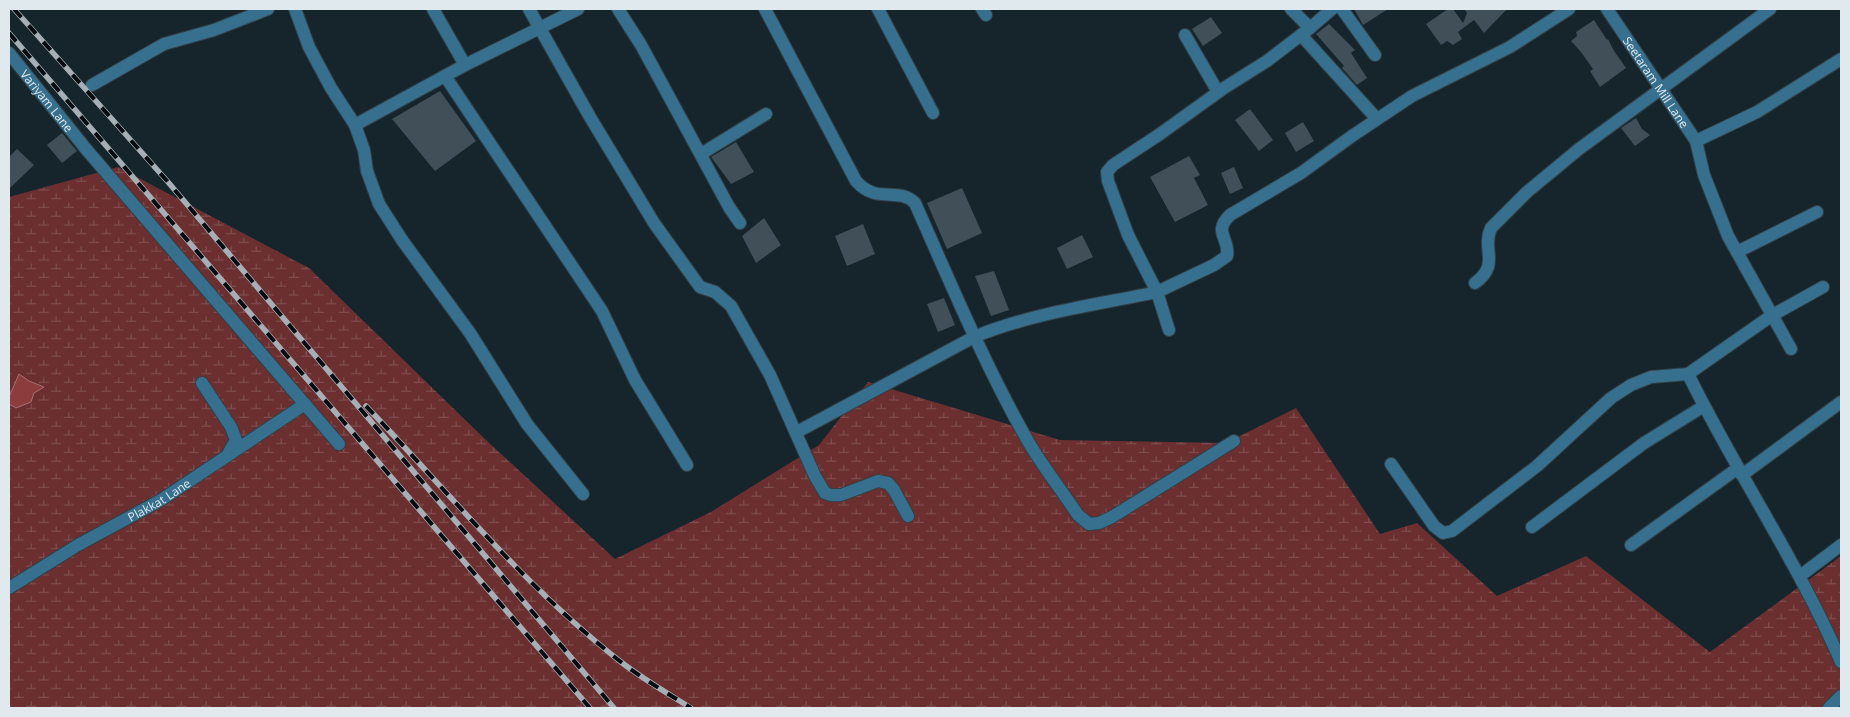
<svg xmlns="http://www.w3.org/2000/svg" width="1850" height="717" viewBox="0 0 1850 717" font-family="'Open Sans',sans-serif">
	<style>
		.wetland { fill: url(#wetland-marsh) }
		.water { fill: #8d3c3d; stroke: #a67072 }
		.building { fill: #404f58 }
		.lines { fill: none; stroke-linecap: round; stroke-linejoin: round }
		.minor-casing { stroke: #324047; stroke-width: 14 }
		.minor { stroke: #37708e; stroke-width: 12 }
		.rail-casing { stroke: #a5afb5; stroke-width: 5.5 }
		.rail { stroke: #070c10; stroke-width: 4; stroke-dasharray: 11; stroke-linecap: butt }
		.labels { text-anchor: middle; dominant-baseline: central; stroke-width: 5; stroke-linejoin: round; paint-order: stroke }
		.street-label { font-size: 12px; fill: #e0e9ee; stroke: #070c10 }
	</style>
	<defs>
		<pattern id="wetland-marsh" width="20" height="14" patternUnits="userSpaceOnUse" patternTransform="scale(1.25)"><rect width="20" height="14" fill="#6b2f30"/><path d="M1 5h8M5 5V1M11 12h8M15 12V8" fill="none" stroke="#804d4e"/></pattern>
	</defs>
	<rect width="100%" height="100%" fill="#16242c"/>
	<path class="wetland" d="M118 167 309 268 486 440 615 559 711 512 819 445 868 382 1060 440 1226 443 1296 408 1380 534 1417 523 1497 596 1586 556 1710 652 1841 556V708H9V197Z"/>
	<path class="water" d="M19 374 29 381 44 387 34 393 31 402 16 408 9 404V397Z"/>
	<path class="building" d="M1354 9H1388L1363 25Z
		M1448 9H1453L1463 23 1467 13 1464 9H1507L1484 33 1474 20 1458 32 1462 39 1453 45 1447 41 1441 45 1426 24Z
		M1211 17 1222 33 1203 46 1192 29Z
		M1594 20 1607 40 1608 39 1614 51 1626 68 1600 87 1590 71 1593 69 1581 52 1571 41 1577 36 1576 32Z
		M1329 24 1355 50 1351 53 1367 78 1357 85 1342 68 1344 66 1316 34Z
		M440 91 476 141 435 171 392 119Z
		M1250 109 1273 140 1259 151 1235 120Z
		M1636 118 1642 129 1650 135 1635 146 1621 128Z
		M1303 122 1314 141 1296 152 1285 133Z
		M62 133 77 151 62 163 47 145Z
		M736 142 754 172 731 184 711 157Z
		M17 149 34 165 9 189V157Z
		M1189 156 1200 175 1194 178 1208 205 1175 222 1150 177Z
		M1234 167 1243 188 1230 194 1221 173Z
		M962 188 982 233 947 249 927 203Z
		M764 218 781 245 756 263 742 236Z
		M863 224 875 254 847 266 835 236Z
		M1082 235 1093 257 1067 269 1057 248Z
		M994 271 1009 310 991 316 975 276Z
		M944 298 955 325 938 332 927 304Z"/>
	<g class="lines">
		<g class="minor-casing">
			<g id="minor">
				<path d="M295 9 309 47 331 88 355 125 364 150 367 171 379 204 402 240 470 333 527 424 583 494"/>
				<path d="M433 9 465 65"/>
				<path d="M529 9 590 117 654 223 700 287 715 292 731 306 770 375 815 476 825 493 831 495H841L878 481 888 483 894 490 908 516"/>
				<path d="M618 9 641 45 729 207 740 223"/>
				<path d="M765 9 856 181C877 205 898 186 915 203 951 284 985 366 1029 443 1044 468 1062 491 1078 515L1089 524 1099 523 1112 517 1234 441"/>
				<path d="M878 9 933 113"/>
				<path d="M982 9 986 15"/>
				<path d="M1291 9 1310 28 1332 9"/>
				<path d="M1342 9 1375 55"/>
				<path id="s1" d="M1607 9 1696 141 1704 175 1728 236 1791 349"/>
				<path d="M1310 28 1267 61 1224 88 1160 134 1113 165 1107 172 1108 181 1128 235 1157 292 1214 265 1227 256C1230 237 1212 233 1230 215L1301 173 1352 136 1412 96 1510 47 1569 9"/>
				<path d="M1185 35 1218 92"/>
				<path d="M1301 35 1377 119"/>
				<path id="s2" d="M9 53 86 149 339 444"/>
				<path d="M445 76 602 311 635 380 687 465"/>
				<path d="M92 85 164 44 214 30 268 9"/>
				<path d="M355 125 465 65 578 9"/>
				<path d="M1696 141 1757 112 1841 59"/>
				<path d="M701 154 766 114"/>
				<path d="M1737 252 1817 212"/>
				<path d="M1475 283C1501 264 1481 250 1491 228L1527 192 1579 149 1770 9"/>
				<path d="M1823 287 1771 316 1688 374C1736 472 1798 562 1841 662"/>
				<path d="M202 383 231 427 236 440 228 454"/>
				<path d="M797 432 974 337C1032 313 1096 305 1157 292L1169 330"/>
				<path d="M1391 464 1434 526 1443 533 1452 531 1537 466 1611 398 1631 385 1651 377 1688 374"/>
				<path d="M1742 475 1841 402"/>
				<path d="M1532 527 1644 443 1704 406"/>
				<path d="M1631 545 1738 468"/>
				<path d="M1800 576 1841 545"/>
				<path id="s3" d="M9 588 78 545 161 500 305 404"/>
				<path d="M1829 708 1841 696"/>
			</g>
		</g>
		<use href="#minor" class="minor"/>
		<g class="rail-casing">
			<path id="rail" d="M14 9 168 182 614 708
				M9 33 590 708
				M366 406C449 493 526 588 621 662 643 679 667 693 691 708"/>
		</g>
		<use href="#rail" class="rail"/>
	</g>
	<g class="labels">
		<g class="street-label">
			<text stroke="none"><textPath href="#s1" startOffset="88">Seetaram Mill Lane</textPath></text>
			<text stroke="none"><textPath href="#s2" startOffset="61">Variyam Lane</textPath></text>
			<text stroke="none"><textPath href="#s3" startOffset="174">Plakkat Lane</textPath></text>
		</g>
	</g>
	<rect width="1850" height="717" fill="none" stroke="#e0e9ee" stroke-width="20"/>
</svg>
